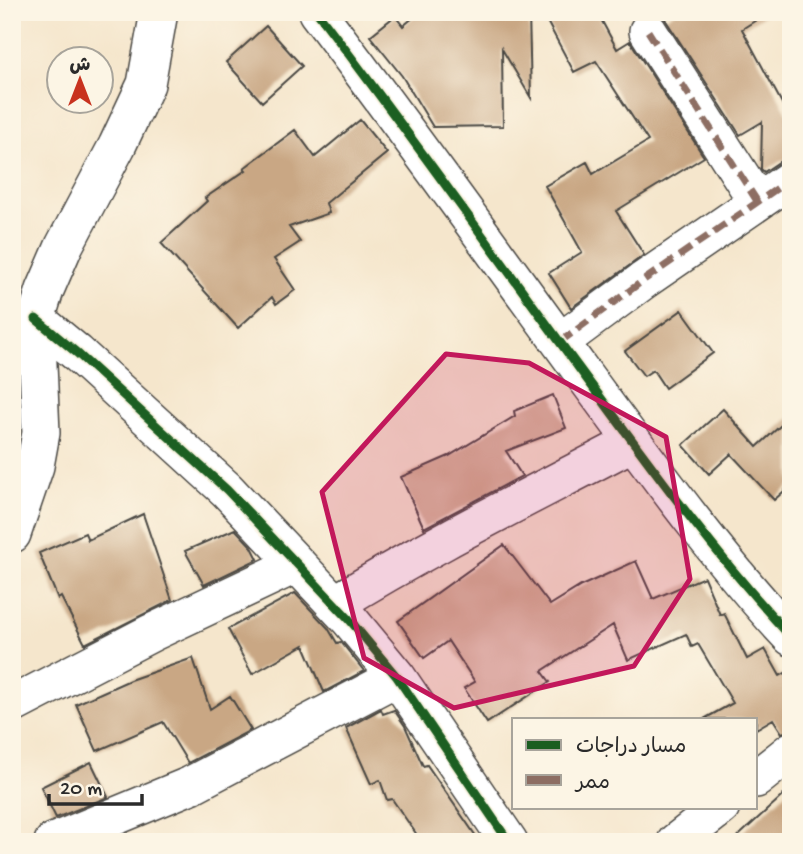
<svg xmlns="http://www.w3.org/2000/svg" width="803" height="854" viewBox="0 0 803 854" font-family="'Gochi Hand','Playpen Sans Arabic',sans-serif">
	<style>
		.building { fill: #c9a784 }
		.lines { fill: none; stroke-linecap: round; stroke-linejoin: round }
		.street-casing { stroke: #494743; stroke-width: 40 }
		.street { stroke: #fff; stroke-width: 37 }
		.quiet { stroke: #8d6e63; stroke-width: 7; stroke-dasharray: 14 7; stroke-linecap: butt }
		.cycleway-casing { stroke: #fcf5e5; stroke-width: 13 }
		.cycleway { stroke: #1b5e20; stroke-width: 9 }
		.marked { fill: #c2185b; fill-opacity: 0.2; stroke: #c2185b; stroke-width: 5; stroke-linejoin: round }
	</style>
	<rect width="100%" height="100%" fill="#fcf5e5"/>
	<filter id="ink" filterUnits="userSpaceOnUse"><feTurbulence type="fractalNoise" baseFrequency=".0143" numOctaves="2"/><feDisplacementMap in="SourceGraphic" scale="14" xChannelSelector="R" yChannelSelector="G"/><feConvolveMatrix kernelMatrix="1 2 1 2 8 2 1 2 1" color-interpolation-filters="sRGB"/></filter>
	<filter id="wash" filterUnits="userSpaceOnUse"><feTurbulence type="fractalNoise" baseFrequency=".00686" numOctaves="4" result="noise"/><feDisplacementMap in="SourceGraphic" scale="28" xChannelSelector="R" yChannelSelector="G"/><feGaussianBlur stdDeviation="1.57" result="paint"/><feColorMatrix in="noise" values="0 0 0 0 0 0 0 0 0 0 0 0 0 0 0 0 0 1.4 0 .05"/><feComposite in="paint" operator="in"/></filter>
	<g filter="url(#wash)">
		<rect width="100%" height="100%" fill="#f5e6cc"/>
		<g id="blocks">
			<path class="building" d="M420 12H529L531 98 502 49 503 126 433 127 402 76 370 36 395 16 403 26Z
				M542 12H597L617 49 630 41 704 157 616 211 644 255 571 308 549 273 582 252 545 186 587 162 593 174 648 141 596 61 574 72Z
				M675 12H769L742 29 791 120V158L779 162 764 172 761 169 762 122 740 135 665 19Z
				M266 26 302 66 262 102 226 62Z
				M360 120 387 153 326 203 329 213 289 227 300 242 274 259 295 290 276 304 272 297 238 328 161 243 207 201 205 198 246 170 244 168 295 130 315 157Z
				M682 310 713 353 665 388 653 370 644 376 625 351Z
				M553 395 566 428 506 451 522 476 424 528 401 477 449 456 515 416 514 411Z
				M723 409 757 447 791 416V485L774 500 731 454 709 474 683 445Z
				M143 514 172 600 85 644 61 597 58 599 39 553 85 533 88 540Z
				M235 529 252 547 258 559 204 585 185 551Z
				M504 545 550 605 581 586 636 561 653 599 704 577 720 615 724 613 747 659 765 649 780 676 791 670V730L782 733 773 719 756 729V719H704L733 703 698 644 692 647 686 634 628 660 613 625 542 671 550 682 487 723 464 688 475 682 448 641 424 658 398 621Z
				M295 593 328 628 337 643 341 642 364 671 324 692 304 645 252 674 228 629Z
				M193 658 210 709 230 696 251 730 188 763 163 722 97 751 76 704 130 680Z
				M381 709 383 714 394 710 405 726 423 766 427 765 480 842H422L392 799 387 800 380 780 371 784 346 728Z
				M91 762 108 797 56 818 41 787Z
				M791 788V842H732Z"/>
		</g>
	</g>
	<g filter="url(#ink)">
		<use href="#blocks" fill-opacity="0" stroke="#494743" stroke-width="2"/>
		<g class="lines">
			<g class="street-casing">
				<path id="street" d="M317 12C407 130 493 251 581 371 648 462 714 554 791 637
					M648 31 757 201
					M36 319 77 353 227 490 349 619 397 677 509 842
					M560 342 644 280 791 179
					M12 534 35 466 41 433 36 319 45 290 64 246 117 146 146 84 159 12
					M335 604C432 544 533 495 633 442
					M12 705 151 633 297 564
					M756 779 791 751
					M53 842 191 785 397 677
					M676 842 721 807"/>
			</g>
			<use href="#street" class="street"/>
			<path class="quiet" d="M648 31 757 201
				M560 342 644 280 791 179"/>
			<g class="cycleway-casing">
				<path id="cycleway" d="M317 12C407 130 493 251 581 371 648 462 714 554 791 637
					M36 319 77 353 227 490 349 619 397 677 509 842"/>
			</g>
			<use href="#cycleway" class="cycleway"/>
		</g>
	</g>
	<path class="marked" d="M446 354 529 363 666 437 690 579 634 666 454 708 364 658 322 492Z"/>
	<rect width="803" height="854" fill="none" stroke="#fcf5e5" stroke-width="42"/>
	<rect x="512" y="718" width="245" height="91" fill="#fcf5e5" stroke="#a8a49b" stroke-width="2"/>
	<rect x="526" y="740" width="35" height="10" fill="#1b5e20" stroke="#a8a49b" stroke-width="2"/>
	<text x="576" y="752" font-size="21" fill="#2b2b2b">مسار دراجات</text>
	<rect x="526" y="775" width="35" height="10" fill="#8d6e63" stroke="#a8a49b" stroke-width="2"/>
	<text x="576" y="788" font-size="21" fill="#2b2b2b">ممر</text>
	<g transform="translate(80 80)"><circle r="33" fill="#fcf5e5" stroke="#a8a49b" stroke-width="2"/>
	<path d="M0-5L12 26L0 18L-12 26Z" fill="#c8321e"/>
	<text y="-10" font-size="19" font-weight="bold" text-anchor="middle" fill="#2b2b2b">ش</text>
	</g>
	<path d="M49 794v10h93v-10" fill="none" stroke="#2b2b2b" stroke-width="3.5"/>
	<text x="60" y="794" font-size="21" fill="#2b2b2b" stroke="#fcf5e5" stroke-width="5" paint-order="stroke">20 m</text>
</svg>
